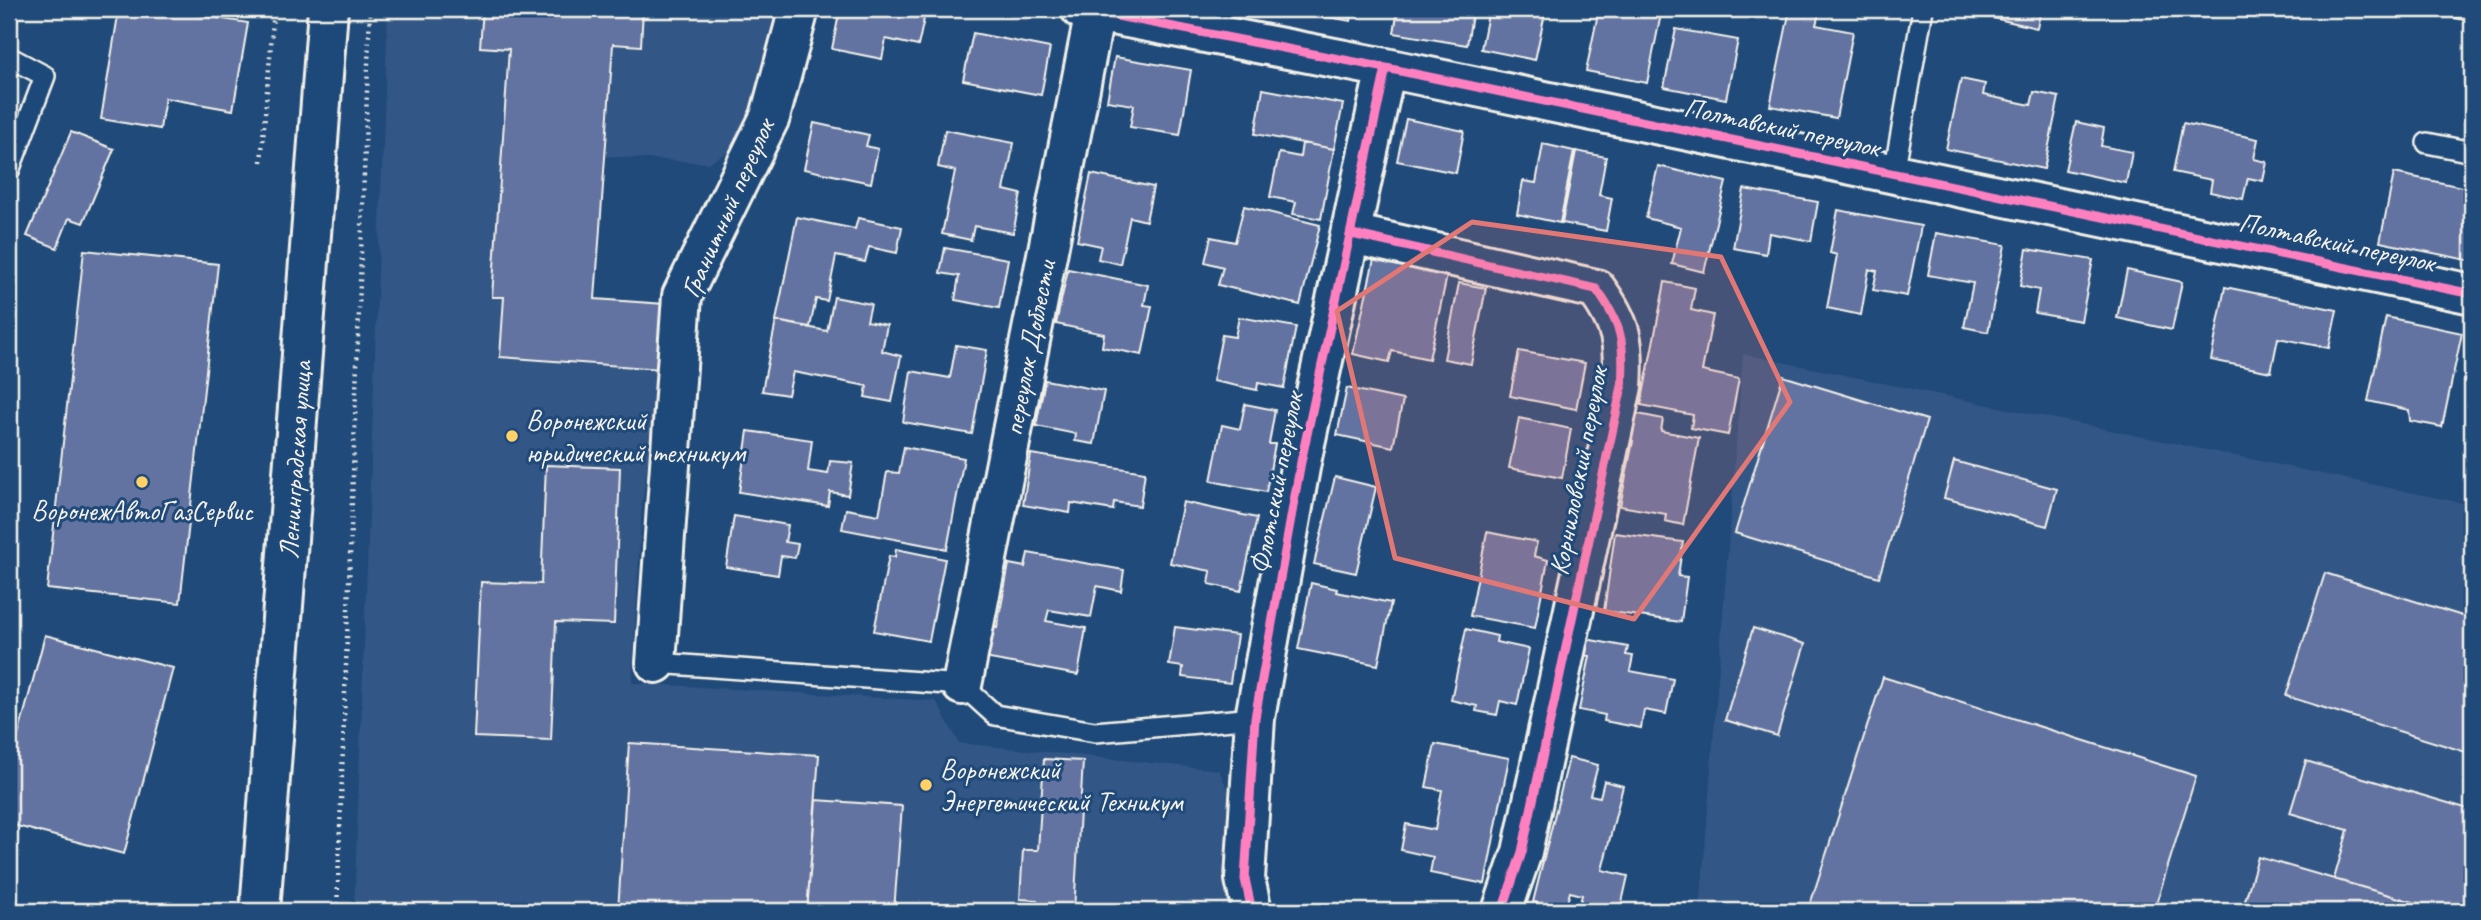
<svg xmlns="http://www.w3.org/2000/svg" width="2481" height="920" viewBox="0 0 2481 920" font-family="Caveat,sans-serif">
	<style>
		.built { fill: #335686 }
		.building { fill: #6273a2; stroke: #f4f1e8; stroke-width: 2 }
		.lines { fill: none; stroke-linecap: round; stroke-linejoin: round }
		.lane-casing { stroke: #f4f1e8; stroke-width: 24 }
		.street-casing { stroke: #f4f1e8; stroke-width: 44 }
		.secondary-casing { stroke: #f4f1e8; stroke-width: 44 }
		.path { stroke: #f4f1e8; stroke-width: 4.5; stroke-dasharray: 2 5; stroke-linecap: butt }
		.lane { stroke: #1f4a7a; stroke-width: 19 }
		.street { stroke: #1f4a7a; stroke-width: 38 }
		.secondary { stroke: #1f4a7a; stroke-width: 38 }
		.cycleway-casing { stroke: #1f4a7a; stroke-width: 13 }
		.cycleway { stroke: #ff80c0; stroke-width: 9 }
		.marked { fill: #e27875; fill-opacity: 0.2; stroke: #e27875; stroke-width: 5; stroke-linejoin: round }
		.poi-dot { fill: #ffd166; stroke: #1f4a7a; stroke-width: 2.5 }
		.labels { text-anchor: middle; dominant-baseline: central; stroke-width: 6; stroke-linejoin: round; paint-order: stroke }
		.street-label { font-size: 28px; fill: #f4f1e8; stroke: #1f4a7a }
		.poi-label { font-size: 28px; fill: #f4f1e8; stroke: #1f4a7a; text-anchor: start }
	</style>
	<rect width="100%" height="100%" fill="#1f4a7a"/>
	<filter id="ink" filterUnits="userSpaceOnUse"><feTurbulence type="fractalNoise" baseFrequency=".0143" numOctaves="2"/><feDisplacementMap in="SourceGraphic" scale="14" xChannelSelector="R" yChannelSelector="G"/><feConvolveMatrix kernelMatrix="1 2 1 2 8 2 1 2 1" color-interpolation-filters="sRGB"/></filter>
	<g filter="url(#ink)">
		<path class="built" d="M388 9H782L750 130 736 148 708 163 605 156 595 299 661 369 642 503 632 683 936 701 959 743 1219 770 1233 801 1230 911H354Z
			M1743 354 2472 505V911H1700Z"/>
		<path class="building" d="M119 9H162L248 23 233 110 165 98 160 129 101 119Z
			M483 9H643L641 46 613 44 595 299 665 304 661 369 500 357 504 297H492L509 49 480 47Z
			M840 9H876L924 19 918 46 886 39 882 59 832 49Z
			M1302 9H1353L1351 21 1302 12Z
			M1398 9H1473L1467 45 1394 33Z
			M1489 9H1546L1535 60 1481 49Z
			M1599 9H1662L1647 83 1586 71Z
			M1790 9 1819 13 1816 25 1853 32 1836 118 1770 106Z
			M1964 9H2041L2037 28 1963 11Z
			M2449 9H2472V22L2447 16Z
			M1676 29 1738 40 1726 99 1664 87Z
			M973 33 1050 48 1041 95 963 80Z
			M1115 57 1191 70 1180 135 1130 127 1134 105 1107 101Z
			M1961 79 1985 84 1983 95 2031 105 2034 92 2059 97 2044 169 1946 149Z
			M1263 89 1343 104 1334 149 1255 134Z
			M1406 119 1464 131 1456 173 1397 161Z
			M2076 122 2104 128 2101 146 2132 152 2126 183 2065 170Z
			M814 123 869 135 866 146 878 149 871 183 804 169Z
			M2183 123 2258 139 2254 159 2267 162 2263 181 2248 178 2243 199 2210 192 2212 180 2173 172Z
			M945 130 1014 143 1004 190 1021 194 1013 233 974 226 971 240 942 234 955 171 938 167Z
			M71 132 114 149 83 223 69 218 57 248 27 236Z
			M1302 143 1334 149 1321 219 1293 214 1296 202 1270 197 1279 153 1300 157Z
			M1543 144 1574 151 1560 223 1517 214 1523 181 1536 183Z
			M1576 151 1606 157 1599 195 1612 198 1606 231 1562 223Z
			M1658 166 1726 182 1704 272 1672 264 1681 227 1646 218Z
			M2394 173 2472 189V261L2380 242Z
			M1091 174 1153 187 1146 221 1130 217 1120 264 1098 259 1101 246 1077 241Z
			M1744 189 1818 202 1811 241 1769 233 1766 254 1733 248Z
			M1244 206 1320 225 1300 305 1218 285 1223 267 1205 262 1211 237 1235 242Z
			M1838 210 1921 226 1907 296 1873 290 1877 271 1869 269 1861 315 1827 308 1837 255 1830 253Z
			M797 217 855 229 858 218 902 227 897 253 869 247 865 262 836 256 827 301 816 299 810 327 776 321Z
			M1936 233 2005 245 1988 332 1964 327 1973 283 1928 275Z
			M945 248 1008 259 999 308 955 300 959 276 940 273Z
			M2027 249 2093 260 2081 321 2035 313 2039 290 2020 286Z
			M84 250 218 264 180 603 47 589Z
			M1374 259 1447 276 1429 359 1392 351 1389 362 1353 354Z
			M1068 269 1148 285 1144 305 1152 306 1142 355 1102 347 1104 334 1056 324Z
			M2127 270 2182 282 2172 330 2117 318Z
			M1665 282 1695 288 1691 310 1713 315 1702 371 1739 379 1728 435 1691 428 1693 415 1641 405Z
			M1459 283 1486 288 1471 364 1444 359Z
			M2225 287 2337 310 2329 348 2278 338 2271 372 2211 360Z
			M834 297 871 304 867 321 887 325 882 351 901 356 892 402 865 397 867 386 793 372 788 395 762 391 776 321 827 331Z
			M1239 317 1296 327 1284 388 1258 383 1257 390 1213 381 1222 335 1235 337Z
			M2386 317 2462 333 2442 427 2410 421 2409 410 2368 401Z
			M956 345 987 350 972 434 903 422 911 371 950 378Z
			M1519 351 1585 363 1576 409 1510 396Z
			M1783 376 1927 420 1879 577 1735 533Z
			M2472 379V402L2468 401Z
			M1045 380 1104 391 1094 444 1075 441 1076 434 1036 426Z
			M1347 388 1403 400 1393 447 1337 435Z
			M1245 404 1275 410 1269 444H1275L1266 492 1211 481 1222 425 1240 429Z
			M1633 413 1663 419 1661 431 1699 438 1683 525 1665 521 1666 514 1620 506 1633 441 1628 440Z
			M1519 418 1571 429 1562 478 1509 468Z
			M748 431 812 440 808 471 828 474 830 461 853 463 848 495 830 492 828 506 739 492Z
			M904 447 964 458 947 549 842 529 846 509 879 515 887 472 899 473Z
			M1031 454 1145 472 1140 506 1114 502 1113 510 1071 503 1070 513 1023 505Z
			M1954 461 2057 489 2047 526 1944 498Z
			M546 465 620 468 614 624 556 622 551 740 474 737 481 582 541 584Z
			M1335 477 1376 487 1356 573 1314 564Z
			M1183 502 1257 518 1241 591 1209 584 1211 571 1170 563Z
			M734 516 788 525 785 542 798 544 795 558 781 556 778 575 726 567Z
			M1487 532 1537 542 1534 556 1548 560 1535 628 1470 616Z
			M1615 533 1683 542 1678 576 1687 577 1681 622 1604 611Z
			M896 549 945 559 929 641 874 631 889 556 895 557Z
			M1028 553 1124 570 1121 591 1097 586 1091 617 1049 610 1046 621 1086 628 1078 675 984 658 990 627 997 628 1009 564 1025 567Z
			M2325 573 2472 619V754L2286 696Z
			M1311 583 1337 589 1336 592 1391 603 1378 665 1298 649Z
			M1175 627 1237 635 1230 683 1182 677 1183 667 1169 665Z
			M1753 628 1805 644 1777 736 1725 720Z
			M1466 629 1497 636 1496 642 1529 649 1517 705 1500 701 1497 715 1476 711 1477 706 1451 700Z
			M45 635 173 668 124 854 9 824V770Z
			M1586 639 1628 647 1626 655 1633 656 1630 671 1673 679 1666 714 1644 710 1641 728 1604 721 1605 715 1579 710 1590 656 1583 655Z
			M1883 677 2196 776 2154 911H1808Z
			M629 743 819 755 807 911H618Z
			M1435 744 1509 758 1485 884 1430 873 1433 857 1401 850 1406 824 1435 830 1442 790 1426 787Z
			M1569 758 1598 765 1590 795 1600 797 1604 781 1623 786 1602 870 1628 876 1620 911H1578L1582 895 1570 892 1565 910 1533 902Z
			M1044 759 1083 761 1074 911H1036L1037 900 1020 899 1023 850H1038Z
			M2306 761 2472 810V911H2444L2334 879 2348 830 2290 813Z
			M816 800 902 806 894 911H807Z
			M2258 857 2334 879 2444 911H2242Z"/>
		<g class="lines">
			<g class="lane-casing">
				<path id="lane" d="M9 57 45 76 9 171
					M2427 143 2472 152
					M1894 173 1923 9
					M656 663 962 685 995 715 1095 732 1255 718"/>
			</g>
			<g class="street-casing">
				<path id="street" d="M1081 9 1386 68 2472 294
					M1352 234 1596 289C1622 324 1625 343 1622 386L1522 852 1502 911
					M656 663 682 296 770 117 799 9
					M962 685 1095 12
					M1252 911 1245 879 1255 718 1301 462 1386 68"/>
			</g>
			<g class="secondary-casing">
				<path id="secondary" d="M260 911 328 9"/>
			</g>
			<path class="path" d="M261 162 274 9
				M337 911 370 9"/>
			<use href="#lane" class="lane"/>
			<use href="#street" class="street"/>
			<use href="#secondary" class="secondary"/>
			<g class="cycleway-casing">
				<path id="cycleway" d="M1081 9 1386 68 2472 294
					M1352 234 1596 289C1622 324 1625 343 1622 386L1522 852 1502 911
					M1252 911 1245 879 1255 718 1301 462 1386 68"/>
			</g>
			<use href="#cycleway" class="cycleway"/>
		</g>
	</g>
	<path class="marked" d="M1472 222 1721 257 1790 402 1634 619 1395 558 1337 311Z"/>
	<g class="poi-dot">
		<circle cx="512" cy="436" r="7"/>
		<circle cx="142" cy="482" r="7"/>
		<circle cx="926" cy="785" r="7"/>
	</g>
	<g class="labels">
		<g class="street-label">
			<text transform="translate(1782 127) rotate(12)">Полтавский переулок</text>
			<text transform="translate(727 208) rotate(-66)">Гранитный переулок</text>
			<text transform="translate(2337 242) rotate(12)">Полтавский переулок</text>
			<text transform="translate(1029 348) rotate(-79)">переулок Доблести</text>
			<text transform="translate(295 460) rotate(-86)">Ленинградская улица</text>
			<text transform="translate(1578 471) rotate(-79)">Корниловский переулок</text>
			<text transform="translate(1276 483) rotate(-79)">Флотский переулок</text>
		</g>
		<g class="poi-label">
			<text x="526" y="420">Воронежский<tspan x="526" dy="32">юридический техникум</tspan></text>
			<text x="142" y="510" text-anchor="middle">ВоронежАвтоГазСервис</text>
			<text x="940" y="769">Воронежский<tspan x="940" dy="32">Энергетический Техникум</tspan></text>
		</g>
	</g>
	<rect width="2481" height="920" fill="none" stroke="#1f4a7a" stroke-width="35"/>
	<rect x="18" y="18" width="2446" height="885" fill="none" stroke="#f4f1e8" stroke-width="2.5" filter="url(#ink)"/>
</svg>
